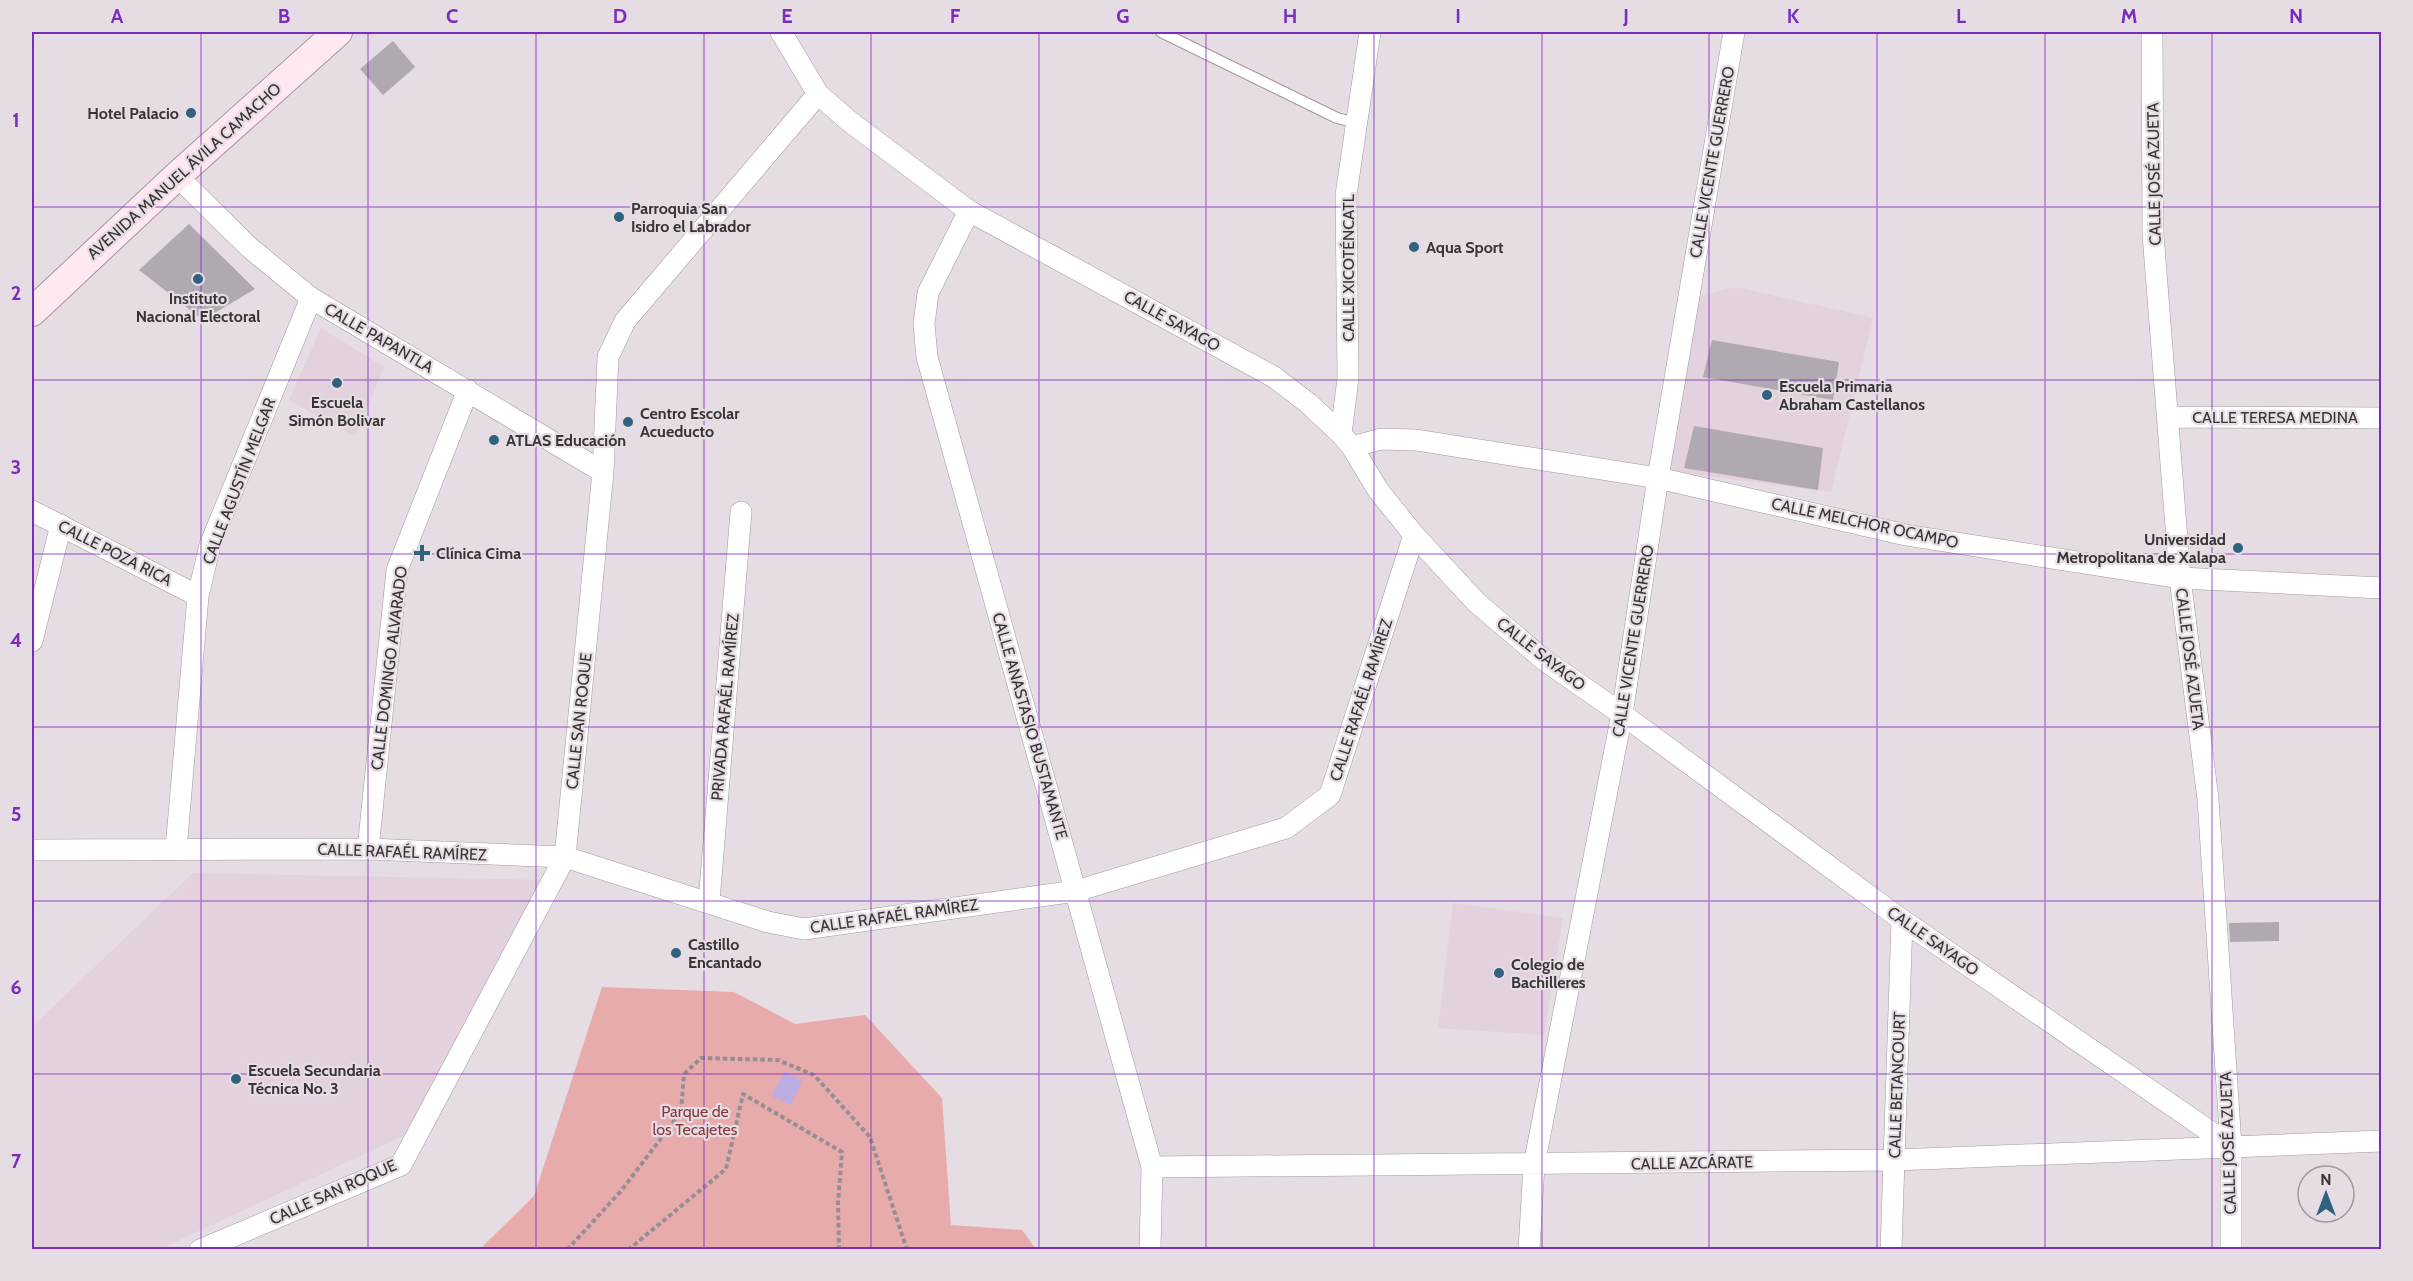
<svg xmlns="http://www.w3.org/2000/svg" width="2413" height="1281" viewBox="0 0 2413 1281" font-family="Cabin,sans-serif">
	<style>
		.built { fill: #e3d1dd }
		.green { fill: #e7abab }
		.water { fill: #beade3 }
		.building { fill: #b0a9b1 }
		.lines { fill: none; stroke-linecap: round; stroke-linejoin: round }
		.lane-casing { stroke: #a2989e; stroke-width: 12 }
		.street-casing { stroke: #a2989e; stroke-width: 22 }
		.secondary-casing { stroke: #a2989e; stroke-width: 30 }
		.path { stroke: #958e93; stroke-width: 4; stroke-dasharray: 4.5 3; stroke-linecap: butt }
		.lane { stroke: #fff; stroke-width: 10 }
		.street { stroke: #fff; stroke-width: 21 }
		.secondary { stroke: #ffe8ef; stroke-width: 28 }
		.grid { fill: none; stroke: #7b2cbf; stroke-width: 1.5; stroke-opacity: 0.55 }
		.poi-dot { fill: #30617f; stroke: #e6dce3; stroke-width: 2 }
		.labels { text-anchor: middle; dominant-baseline: central; stroke-width: 4.5; stroke-linejoin: round; paint-order: stroke }
		.poi-label { font-size: 16px; font-weight: bold; fill: #383437; stroke: #e6dce3; text-anchor: start }
		.street-label { font-size: 16px; fill: #383437; stroke: #e6dce3 }
		.park-label { font-size: 16px; fill: #88383c; stroke: #e6dce3 }
		.neatline { fill: none; stroke: #7b2cbf; stroke-width: 2 }
		.grid-label { font-size: 20px; text-anchor: middle; font-weight: bold; fill: #7b2cbf }
	</style>
	<rect width="100%" height="100%" fill="#e6dce3"/>
	<path class="built" d="M1736 287 1873 318 1831 492 1667 471 1696 297Z
		M321 328 384 367 355 436 289 400Z
		M193 873 545 880 414 1131 160 1249 32 1250V1027Z
		M1453 903 1563 918 1544 1035 1438 1028Z"/>
	<path class="green" d="M602 987 734 992 795 1024 865 1015 942 1098 951 1225 1022 1230 1036 1249 479 1250 534 1196Z"/>
	<path class="water" d="M785 1071 802 1081 791 1105 771 1096Z"/>
	<path class="building" d="M393 41 415 67 383 95 360 69Z
		M189 224 255 289 203 320 139 270Z
		M1712 340 1839 362 1833 400 1703 377Z
		M1694 426 1823 448 1818 490 1684 468Z
		M2279 922V941L2230 942 2229 923Z"/>
	<g class="lines">
		<g class="lane-casing">
			<path id="lane" d="M1161 32 1337 118 1357 123"/>
		</g>
		<g class="street-casing">
			<path id="street" d="M781 32 818 94 849 121 969 211 1274 377 1308 403 1341 434 1352 447 1378 490 1414 535 1476 602 1544 660 1622 714 1902 920 2231 1146
				M2152 32 2153 234 2180 578 2208 799 2231 1146V1250
				M177 176 250 248 311 298 603 472
				M969 211 928 293 924 324 927 357 1152 1167 1150 1250
				M2168 417 2382 418
				M1341 434 1348 378 1346 195 1370 32
				M1352 447 1381 439 1416 440 1658 478 1906 535 2180 578 2382 588
				M32 511 198 596
				M32 641 61 525
				M176 849 198 596 210 545 311 298
				M368 849 397 570 468 390
				M32 850 368 849 565 857 768 922 804 929 1076 891 1286 828 1330 795 1414 535
				M709 902 741 512
				M1152 1167 1895 1160 2382 1141
				M200 1250 401 1165 565 857 603 472 608 357 625 321 818 94
				M1529 1250 1534 1165 1622 714 1658 478 1734 32
				M1891 1250 1902 920"/>
		</g>
		<g class="secondary-casing">
			<path id="secondary" d="M32 312 177 176 338 32"/>
		</g>
		<path class="path" d="M567 1250 621 1191 681 1112 684 1074 701 1058 778 1060 814 1075 870 1137 907 1250
			M628 1250 726 1169 743 1094 842 1152 838 1203 839 1250"/>
		<use href="#lane" class="lane"/>
		<use href="#street" class="street"/>
		<use href="#secondary" class="secondary"/>
	</g>
	<path class="grid" d="M201 32V1250M368 32V1250M536 32V1250M704 32V1250M871 32V1250M1039 32V1250M1206 32V1250M1374 32V1250M1542 32V1250M1709 32V1250M1877 32V1250M2045 32V1250M2212 32V1250M32 207H2382M32 380H2382M32 554H2382M32 727H2382M32 901H2382M32 1074H2382"/>
	<g class="poi-dot">
		<circle cx="191" cy="113" r="6"/>
		<circle cx="619" cy="217" r="6"/>
		<circle cx="1414" cy="247" r="6"/>
		<circle cx="198" cy="279" r="6"/>
		<circle cx="337" cy="383" r="6"/>
		<circle cx="1767" cy="395" r="6"/>
		<circle cx="628" cy="422" r="6"/>
		<circle cx="494" cy="440" r="6"/>
		<circle cx="2238" cy="548" r="6"/>
		<path d="M419 544h6v6h6v6h-6v6h-6v-6h-6v-6h6z"/>
		<circle cx="676" cy="953" r="6"/>
		<circle cx="1499" cy="973" r="6"/>
		<circle cx="236" cy="1079" r="6"/>
	</g>
	<g class="labels">
		<g class="poi-label">
			<text x="179" y="113" text-anchor="end">Hotel Palacio</text>
			<text x="631" y="208">Parroquia San<tspan x="631" dy="18">Isidro el Labrador</tspan></text>
			<text x="1426" y="247">Aqua Sport</text>
			<text x="198" y="298" text-anchor="middle">Instituto<tspan x="198" dy="18">Nacional Electoral</tspan></text>
			<text x="1779" y="386">Escuela Primaria<tspan x="1779" dy="18">Abraham Castellanos</tspan></text>
			<text x="337" y="402" text-anchor="middle">Escuela<tspan x="337" dy="18">Simón Bolivar</tspan></text>
			<text x="640" y="413">Centro Escolar<tspan x="640" dy="18">Acueducto</tspan></text>
			<text x="506" y="440">ATLAS Educación</text>
			<text x="2226" y="539" text-anchor="end">Universidad<tspan x="2226" dy="18">Metropolitana de Xalapa</tspan></text>
			<text x="436" y="553">Clínica Cima</text>
			<text x="688" y="944">Castillo<tspan x="688" dy="18">Encantado</tspan></text>
			<text x="1511" y="964">Colegio de<tspan x="1511" dy="18">Bachilleres</tspan></text>
			<text x="248" y="1070">Escuela Secundaria<tspan x="248" dy="18">Técnica No. 3</tspan></text>
		</g>
		<g class="street-label">
			<text transform="translate(1712 162) rotate(-80)">CALLE VICENTE GUERRERO</text>
			<text transform="translate(184 171) rotate(-42)">AVENIDA MANUEL ÁVILA CAMACHO</text>
			<text transform="translate(2154 174) rotate(-91)">CALLE JOSÉ AZUETA</text>
			<text transform="translate(1348 268) rotate(-90)">CALLE XICOTÉNCATL</text>
			<text transform="translate(1172 321) rotate(29)">CALLE SAYAGO</text>
			<text transform="translate(379 338) rotate(30)">CALLE PAPANTLA</text>
			<text x="2275" y="417">CALLE TERESA MEDINA</text>
			<text transform="translate(239 481) rotate(-69)">CALLE AGUSTÍN MELGAR</text>
			<text transform="translate(1865 523) rotate(12)">CALLE MELCHOR OCAMPO</text>
			<text transform="translate(115 553) rotate(27)">CALLE POZA RICA</text>
			<text transform="translate(1633 641) rotate(-81)">CALLE VICENTE GUERRERO</text>
			<text transform="translate(1541 654) rotate(38)">CALLE SAYAGO</text>
			<text transform="translate(2190 659) rotate(83)">CALLE JOSÉ AZUETA</text>
			<text transform="translate(389 668) rotate(-83)">CALLE DOMINGO ALVARADO</text>
			<text transform="translate(1361 700) rotate(-72)">CALLE RAFAÉL RAMÍREZ</text>
			<text transform="translate(725 707) rotate(-85)">PRIVADA RAFAÉL RAMÍREZ</text>
			<text transform="translate(579 721) rotate(-84)">CALLE SAN ROQUE</text>
			<text transform="translate(1030 726) rotate(74)">CALLE ANASTASIO BUSTAMANTE</text>
			<text transform="translate(402 852) rotate(2)">CALLE RAFAÉL RAMÍREZ</text>
			<text transform="translate(894 916) rotate(-8)">CALLE RAFAÉL RAMÍREZ</text>
			<text transform="translate(1933 941) rotate(35)">CALLE SAYAGO</text>
			<text transform="translate(1897 1085) rotate(-88)">CALLE BETANCOURT</text>
			<text transform="translate(2228 1143) rotate(-92)">CALLE JOSÉ AZUETA</text>
			<text transform="translate(1692 1163) rotate(-1)">CALLE AZCÁRATE</text>
			<text transform="translate(333 1192) rotate(-24)">CALLE SAN ROQUE</text>
		</g>
		<g class="park-label">
			<text x="695" y="1111">Parque de<tspan x="695" dy="18">los Tecajetes</tspan></text>
		</g>
	</g>
	<rect width="2413" height="1281" fill="none" stroke="#e6dce3" stroke-width="66"/>
	<g transform="translate(2326 1194)"><circle r="28" fill="#e6dce3" stroke="#a0999e" stroke-width="1.5"/>
	<path d="M0-4.5L10 22L0 15L-10 22Z" fill="#30617f"/>
	<text y="-9" font-size="16" font-weight="bold" text-anchor="middle" fill="#383437">N</text>
	</g>
	<rect x="33" y="33" width="2347" height="1215" class="neatline"/>
	<g class="grid-label">
		<text x="117" y="23">A</text>
		<text x="284" y="23">B</text>
		<text x="452" y="23">C</text>
		<text x="620" y="23">D</text>
		<text x="787" y="23">E</text>
		<text x="955" y="23">F</text>
		<text x="1123" y="23">G</text>
		<text x="1290" y="23">H</text>
		<text x="1458" y="23">I</text>
		<text x="1626" y="23">J</text>
		<text x="1793" y="23">K</text>
		<text x="1961" y="23">L</text>
		<text x="2129" y="23">M</text>
		<text x="2296" y="23">N</text>
		<text x="16" y="127">1</text>
		<text x="16" y="300">2</text>
		<text x="16" y="474">3</text>
		<text x="16" y="647">4</text>
		<text x="16" y="821">5</text>
		<text x="16" y="994">6</text>
		<text x="16" y="1168">7</text>
	</g>
</svg>
